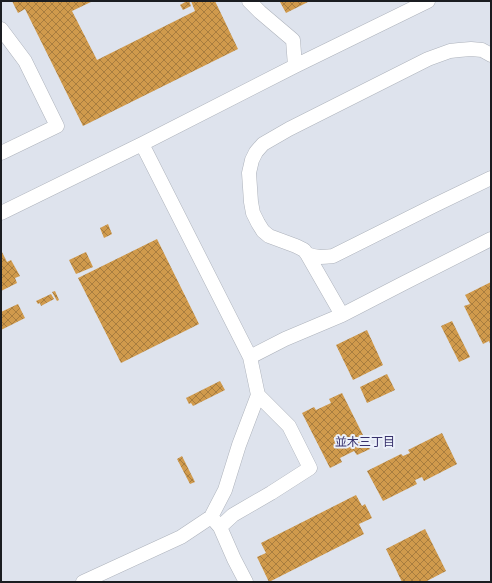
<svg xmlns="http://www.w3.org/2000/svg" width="492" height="583" viewBox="0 0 492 583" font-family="'Asap Condensed','Noto Sans JP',sans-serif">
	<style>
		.building { fill: url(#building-cross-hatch) }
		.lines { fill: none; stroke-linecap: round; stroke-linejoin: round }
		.minor-casing { stroke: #aeb3bc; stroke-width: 15 }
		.minor { stroke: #fff; stroke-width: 14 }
		.labels { text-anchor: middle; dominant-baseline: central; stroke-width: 4; stroke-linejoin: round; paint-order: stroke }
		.neighbourhood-label { font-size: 12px; fill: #37306b; stroke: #ebf0fa }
	</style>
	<defs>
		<pattern id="building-cross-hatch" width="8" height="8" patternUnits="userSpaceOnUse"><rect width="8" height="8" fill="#d09a4c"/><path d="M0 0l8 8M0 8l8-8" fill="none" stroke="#a87d3f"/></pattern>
	</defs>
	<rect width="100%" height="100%" fill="#dee3ed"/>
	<path class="building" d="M12 1H93L72 11 97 60 195 11 191 1H215L238 49 83 126 25 9 18 13Z
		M187 1H189L191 6 183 10 180 5Z
		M281 1H310L286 13 280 2Z
		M108 224 112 234 104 238 100 228Z
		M157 239 199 324 121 363 78 278Z
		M1 252H2L7 262 11 260 20 276 15 278 17 283 1 291Z
		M86 252 93 267 76 274 69 260Z
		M491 282V346L489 341 483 344 464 306 470 304 465 295Z
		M55 291 59 300 57 301 52 292Z
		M51 294 54 299 41 306 40 303 38 304 36 301Z
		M18 304 25 318 1 330V312Z
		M452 321 470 357 459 362 441 326Z
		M367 330 383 365 353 380 336 345Z
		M387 374 395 390 367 403 360 387Z
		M220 381 225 390 193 406 191 403 189 404 186 398Z
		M342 393 370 449 357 455 354 451 340 458 342 462 330 468 302 413 314 407 316 410 331 403 329 399Z
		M442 433 457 464 424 481 422 477 415 480 417 484 383 501 367 471 401 454 403 456 410 453 408 450Z
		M182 456 195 482 190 484 177 459Z
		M356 495 362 506 365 504 372 518 359 524 364 534 269 582 257 557 266 553 261 543Z
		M425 529 446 571 425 582H402L386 549Z"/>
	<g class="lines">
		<g class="minor-casing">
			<path id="minor" d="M249 1 260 12 293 40 295 66
				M1 29 25 61 57 126 1 153
				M1 213 142 144 295 66 428 1
				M307 254C316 258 323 257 333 256L435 205 491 178
				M342 315 307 254 304 250 296 246 269 236 263 231 258 223 253 213 251 202 249 173 252 160 256 152 263 144 289 129 428 59 450 51 459 50 471 49 482 50 491 55
				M250 357 285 339 342 315 404 283 491 239
				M214 520 220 527 234 559 246 582
				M220 527 233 515 271 493 310 468 289 426 258 395
				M83 582 181 537 211 517 225 490 239 445 258 395 250 357 142 144"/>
		</g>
		<use href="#minor" class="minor"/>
	</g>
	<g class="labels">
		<g class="neighbourhood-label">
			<text x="365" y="442">並木三丁目</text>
		</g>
	</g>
	<rect width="492" height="583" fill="none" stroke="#1b1d21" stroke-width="4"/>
</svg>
